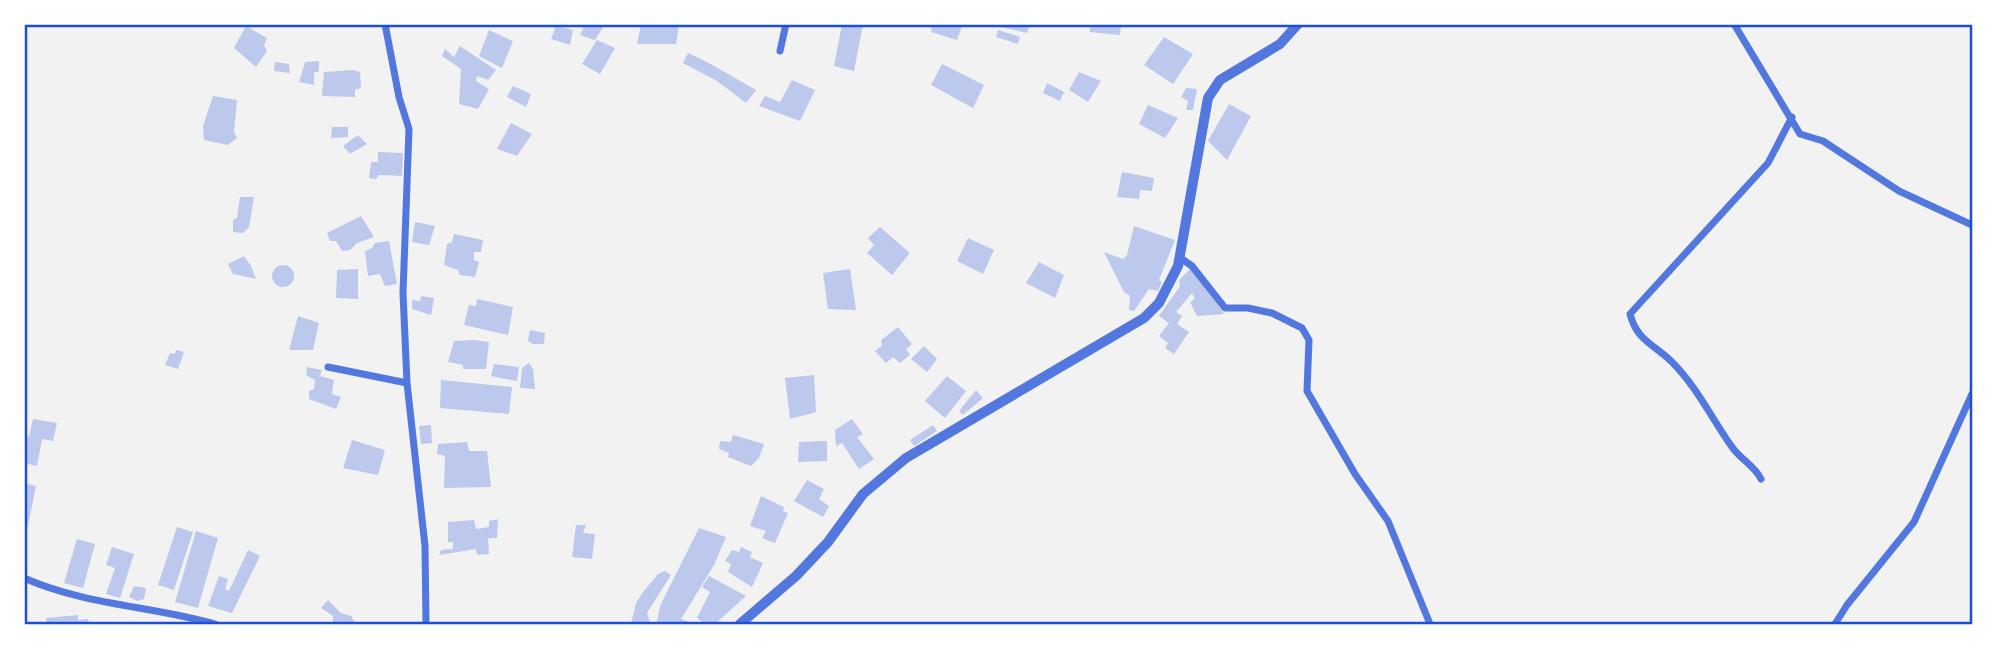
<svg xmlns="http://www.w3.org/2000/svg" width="1997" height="649" viewBox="0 0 1997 649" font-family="'Roboto Condensed',sans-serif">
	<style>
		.building { fill: #bdc9ec }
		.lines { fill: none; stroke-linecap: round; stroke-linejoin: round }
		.minor { stroke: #5277de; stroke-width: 7 }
		.tertiary { stroke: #5277de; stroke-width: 10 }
		.neatline { fill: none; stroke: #1d4ed8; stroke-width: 2.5 }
	</style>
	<rect width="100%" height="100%" fill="#f2f2f2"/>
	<path class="building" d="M585 24H605L595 40 580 35Z
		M641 24H679L676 44H637Z
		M842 24H863L854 71 834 66Z
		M932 24H963L957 40 931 32Z
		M1002 24H1030L1027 33 1001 27Z
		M1090 24H1121L1120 35 1090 32Z
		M246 26 267 38 264 45 267 51 256 67 234 48Z
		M556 26 573 30 570 45 551 39Z
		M489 30 513 41 502 68 479 56Z
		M998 30 1020 37 1018 44 996 37Z
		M1164 37 1193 54 1173 84 1144 65Z
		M597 40 615 48 600 74 582 64Z
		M460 46 496 70 488 80 477 76 476 81 489 89 478 109 459 104 461 69 442 56 445 49 454 57Z
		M688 53 707 62 756 90 746 103 717 81 683 63Z
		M319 61V71L314 73V85L299 82 305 62Z
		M275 62 289 64 290 73 274 71Z
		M942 64 984 85 973 108 931 85Z
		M353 70 360 72 361 88 355 90V97L322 96 324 72Z
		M1079 72 1101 81 1088 102 1069 90Z
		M792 80 815 90 800 121 759 106 765 96 780 102Z
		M1047 83 1064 92 1060 101 1043 93Z
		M513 86 531 94 526 107 507 97Z
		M1186 88 1197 89 1193 110H1186L1188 101 1181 97Z
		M213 96 237 100 234 132 237 138 228 145 204 140 203 126Z
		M1229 104 1251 116 1227 160 1208 141Z
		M1148 105 1178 118 1165 138 1139 124Z
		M511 123 532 134 517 156 497 149Z
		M332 127H348V137L331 138Z
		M358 135 367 144 350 154 343 146Z
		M378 152 403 153 402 176 379 175 376 179 369 178 371 162H378Z
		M1122 172 1154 178 1152 191 1140 190 1139 199 1117 197Z
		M240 197H254L249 227 243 233 233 232V220L237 218Z
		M361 216 374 237 357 243 350 250 342 251 336 241H330L327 233Z
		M415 222 435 226 429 245 412 242Z
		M1134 226 1175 240 1159 280 1162 282 1158 291 1149 289 1134 311 1129 310 1130 296 1124 292 1104 252 1123 259 1127 255Z
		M880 227 910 253 892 275 867 253 874 245 868 238Z
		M454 234 483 240 481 252H474V260L479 262 475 277 460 275 458 270 444 265 447 244 452 242Z
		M968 238 994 250 983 274 957 261Z
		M389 241 397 284 385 286 380 274 368 276 365 251 372 248 375 243Z
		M244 256 251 266 256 279 233 274 228 264Z
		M1039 262 1064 275 1055 298 1026 283Z
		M272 276a11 11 0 1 1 22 0a11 11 0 1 1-22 0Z
		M1191 268 1224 314 1197 316 1190 302 1195 299 1192 293 1176 312 1182 316 1177 324 1189 332 1174 354 1165 348 1168 343 1159 336 1169 323 1159 316 1180 286 1179 280Z
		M358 269V299L336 298 337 270Z
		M850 269 856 310 828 309 823 273Z
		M421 296 434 298 431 315 412 309V300L420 301Z
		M477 299 513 307 508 335 464 325 469 305 476 306Z
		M298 316 319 323 313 350H289Z
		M898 327 912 344 906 349 910 355 900 363 893 357 886 363 875 351 882 346 881 340Z
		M530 330 545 333 544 344H533L528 341Z
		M474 340 489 342 486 369H463V365L448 362 454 341Z
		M924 346 937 359 927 372 911 359Z
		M176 350 184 352 178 369 165 365 170 353 175 354Z
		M529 363 533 369 535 389 520 388 522 368Z
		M494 364 519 367 517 381 491 376Z
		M307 367 322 370 320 376 334 380 332 394 341 397 336 409 309 399V391L314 389 315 380 306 375Z
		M814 375 816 412 790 419 785 378Z
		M947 376 966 391 945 418 925 401Z
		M441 380 512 387 509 414 440 408Z
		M976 390 983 398 963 415 959 411Z
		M33 419 57 423 53 441 42 439 37 466 24 463V436L29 437Z
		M852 419 863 434 857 437 874 459 859 469 842 443 836 446 835 430Z
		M431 425 432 443 421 444 419 426Z
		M933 425 937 431 914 446 910 440Z
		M733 435 764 444 759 458 751 466 728 457 729 453 719 449 720 441 731 442Z
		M352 440 385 450 378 475 343 468Z
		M827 441V461L798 462 799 442Z
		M467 442 469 451H487L491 487 444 488 445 456 437 454 438 444Z
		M807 480 824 489 819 499 829 506 823 517 794 501Z
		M24 483 36 486 26 535 24 534Z
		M761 496 784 507 783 511 788 513 775 543 762 538 766 531 750 526Z
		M498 519 497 538H488L489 554 477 555 476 549 439 555 441 550 453 549V542H448V522L474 520 476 529 489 527V521Z
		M576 525H586L583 533 595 534 592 559 572 557Z
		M177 527 193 532 174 590 158 585Z
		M699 528 726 537 714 565 681 619 695 624H662L657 622 660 606Z
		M196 531 218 538 198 608 175 602Z
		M77 539 95 544 83 588 64 583Z
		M112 547 134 554 120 598 106 594 115 568 106 565Z
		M741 547 752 552 750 557 763 563 752 587 728 572 731 564 725 561 732 550 739 552Z
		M248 550 260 556 232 613 208 606 219 576 228 579 225 589 229 591Z
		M665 571 671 575 647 613 650 622 631 624 636 603 643 592 658 574Z
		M709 576 746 596 715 624H705L697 618 710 592 702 587Z
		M134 586 146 588 144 599 137 601 129 597Z
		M328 600 341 613 351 616 356 624H333V616L321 608Z
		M78 615V620L88 619 89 624H47L46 618Z"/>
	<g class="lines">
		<path class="minor" d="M385 24 399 97 409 129 403 293 407 383 425 546 426 624
			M1734 24 1800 134 1823 141 1899 191 1972 225
			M780 51 786 24
			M1179 257 1192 266 1225 308H1248L1272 313 1302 328 1309 340 1307 391 1355 474 1388 521 1430 624
			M328 367 407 383
			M1761 479C1754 465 1741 460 1732 447 1712 419 1697 387 1672 362 1654 344 1637 341 1630 314L1768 163 1792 117
			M24 578C85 605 152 606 215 624
			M1835 624 1847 605 1914 522 1972 394"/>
		<path class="tertiary" d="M740 624 796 576 828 542 863 494 906 458 1144 318 1159 303 1178 266 1208 98 1220 80 1280 44 1298 24"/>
	</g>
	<rect width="1997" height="649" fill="none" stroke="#ffffff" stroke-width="52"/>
	<rect x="26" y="26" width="1945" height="597" class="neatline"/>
</svg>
